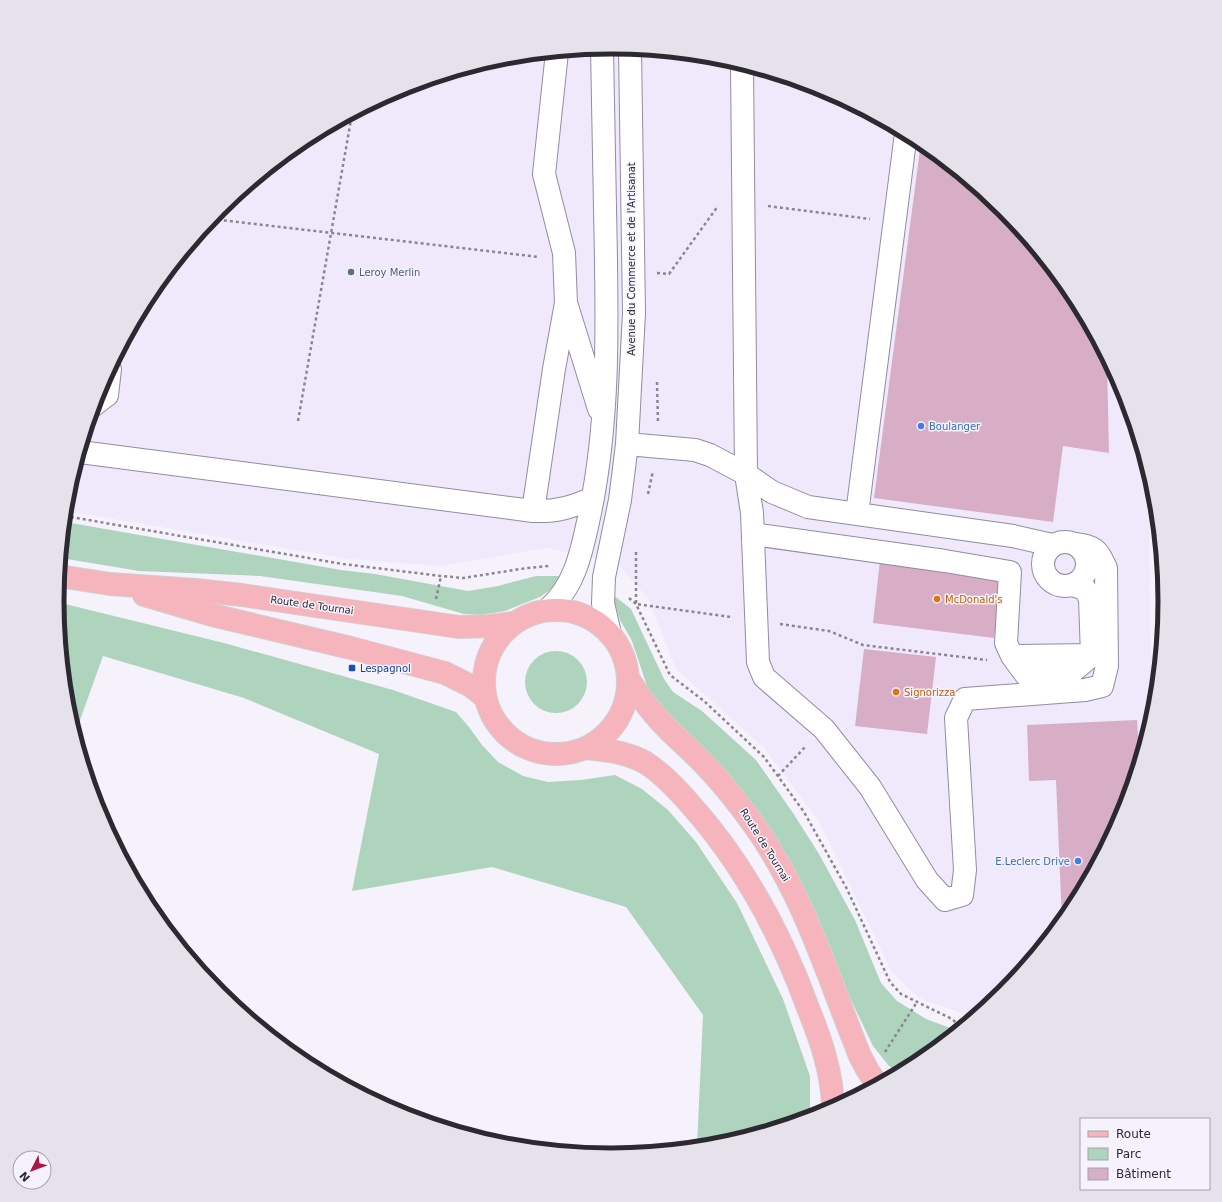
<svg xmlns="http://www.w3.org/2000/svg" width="1222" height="1202" viewBox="0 0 1222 1202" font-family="'DejaVu Sans',sans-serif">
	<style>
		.built { fill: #f0e9fb }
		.green { fill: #aed4bd }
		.building { fill: #d8aec6 }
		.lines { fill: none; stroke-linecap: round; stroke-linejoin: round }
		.minor-casing { stroke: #938ba0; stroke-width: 24 }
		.major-casing { stroke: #d1d0d2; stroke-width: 24 }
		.path { stroke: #8a868f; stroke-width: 2.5; stroke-dasharray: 3 3; stroke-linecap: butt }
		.minor { stroke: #fff; stroke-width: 22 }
		.major { stroke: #f6b4bc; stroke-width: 22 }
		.service-dot { fill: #5c6f8a; stroke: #f6f2fc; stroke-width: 1.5 }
		.shop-dot { fill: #3f7fe0; stroke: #f6f2fc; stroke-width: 1.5 }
		.food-dot { fill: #e8710a; stroke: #f6f2fc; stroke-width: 1.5 }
		.transit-dot { fill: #1a4fb4; stroke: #f6f2fc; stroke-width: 1.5 }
		.labels { text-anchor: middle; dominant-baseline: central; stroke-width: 3; stroke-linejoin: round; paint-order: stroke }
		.street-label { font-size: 10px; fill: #2c2931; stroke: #f6f2fc }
		.service-label { font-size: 10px; fill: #4e5e75; stroke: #f6f2fc; text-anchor: start }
		.shop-label { font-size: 10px; fill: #366cbe; stroke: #f6f2fc; text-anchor: start }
		.food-label { font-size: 10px; fill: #c56008; stroke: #f6f2fc; text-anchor: start }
		.transit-label { font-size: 10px; fill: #164399; stroke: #f6f2fc; text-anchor: start }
		.rim { fill: none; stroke: #2c2931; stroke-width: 5 }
	</style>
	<rect width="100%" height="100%" fill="#f6f2fc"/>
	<path class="built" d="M611 47 719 58 823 89 919 140 1003 209 1072 293 1123 389 1149 476 1150 633 1155 701 1154 709 1123 813 1072 909 1003 993 970 1019 961 1013 919 998 892 973 820 823 764 748 676 669 648 599 617 563 545 548 441 566 349 559 66 511 68 493 99 389 150 293 219 209 303 140 399 89 503 58Z"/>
	<path class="green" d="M65 522 341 570 375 574 468 591 498 586 536 576H563L552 589 540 597 505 611 481 615 464 614 402 596 260 576 139 571 61 558Z
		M612 594 631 609 664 679 673 692 702 711 756 760 793 813 819 854 855 920 881 983 897 1001 926 1019 953 1029 955 1032 919 1062 898 1073 889 1066 873 1046 840 977 799 881 652 701 632 641 620 620Z
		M57 602 224 643 393 690 456 712 469 727 482 745 498 762 523 776 548 782 581 780 615 775 642 789 668 810 696 842 737 903 783 999 810 1076V1117L719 1144 697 1146 703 1015 626 907 492 867 352 891 379 754 244 698 103 656 75 734 68 709Z
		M525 682a31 31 0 1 1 62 0a31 31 0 1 1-62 0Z"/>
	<path class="building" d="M921 142 1003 209 1072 293 1107 360 1109 453 1063 446 1053 522 874 498Z
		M880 560 1002 575 994 638 873 623Z
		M864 649 936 657 927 734 855 726Z
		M1137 720 1139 750H1142L1123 813 1072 909 1062 921 1056 780 1029 781 1027 725Z"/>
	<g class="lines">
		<g class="minor-casing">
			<path id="minor" d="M742 65 746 474 752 513 758 662 764 677 824 729 870 787 927 880 945 900 962 895 965 870 956 718 965 699 1085 690 1102 686 1107 666 1106 568C1097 549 1096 547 1075 544
				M567 306 599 409
				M94 405 107 395 110 369
				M627 444 695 450 710 455 746 474 772 492 808 507 1013 536 1052 545
				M80 452 533 511C557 512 572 507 593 498
				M533 511 554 369 566 303 564 253 544 174 557 52
				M857 514 906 133
				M753 534 945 561 1010 572 1006 643 1012 656 1026 675 1054 678 1073 671 1092 655 1090 599 1085 589 1072 585
				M1043 564a22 22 0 1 1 44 0a22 22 0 1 1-44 0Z
				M547 610C574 588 581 554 588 522 611 419 607 313 605 208 604 155 603 101 602 48
				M610 634 603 603 604 577 620 500 627 444 634 313 630 49
				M1012 656 1092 655"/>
		</g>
		<g class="major-casing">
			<path id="major" d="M59 576 110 584 196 590 242 595 459 627 490 626 513 623
				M144 595 212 615 351 648 445 673 471 686 485 697
				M484 682a72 72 0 1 1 144 0a72 72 0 1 1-144 0Z
				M628 678C638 694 648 708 661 722 675 737 692 751 706 766 724 785 739 804 754 825 804 895 828 977 860 1056L868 1071 877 1084
				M585 748C606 750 627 752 646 763 663 774 677 789 690 804 743 863 781 934 808 1008 821 1040 832 1072 833 1107"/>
		</g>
		<path class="path" d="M768 206 870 219
			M212 219 539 257
			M657 273 669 274 718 206
			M657 382 658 423
			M298 421 352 114
			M648 494 653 471
			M65 516 343 564 441 576 463 578 527 568 549 566
			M636 552V604L731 617
			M629 598 636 604 670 675 704 701 764 757 804 812 847 889 890 982 901 994 952 1019 961 1027
			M436 599 441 576
			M780 624 829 631 863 645 987 660
			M778 776 806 746
			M885 1052 917 1002"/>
		<use href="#minor" class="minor"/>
		<use href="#major" class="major"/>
	</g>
	<circle class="service-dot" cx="351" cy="272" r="4"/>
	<g class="shop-dot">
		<circle cx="921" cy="426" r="4"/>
		<circle cx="1078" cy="861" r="4"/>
	</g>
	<g class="food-dot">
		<circle cx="937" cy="599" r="4"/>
		<circle cx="896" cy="692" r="4"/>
	</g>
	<rect class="transit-dot" x="348" y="664" width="8" height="8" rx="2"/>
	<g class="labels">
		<g class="street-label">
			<text transform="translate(631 259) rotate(-90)">Avenue du Commerce et de l'Artisanat</text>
			<text transform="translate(312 605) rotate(8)">Route de Tournai</text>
			<text transform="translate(765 845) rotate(58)">Route de Tournai</text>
		</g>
		<g class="service-label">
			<text x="359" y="272">Leroy Merlin</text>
		</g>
		<g class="shop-label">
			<text x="929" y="426">Boulanger</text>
			<text x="1070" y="861" text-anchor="end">E.Leclerc Drive</text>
		</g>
		<g class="food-label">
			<text x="945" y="599">McDonald's</text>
			<text x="904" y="692">Signorizza</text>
		</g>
		<g class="transit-label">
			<text x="360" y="668">Lespagnol</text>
		</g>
	</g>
	<path d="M0 0H1222V1202H0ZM64 601a547 547 0 1 1 1094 0a547 547 0 1 1-1094 0Z" fill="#e6e2ec" fill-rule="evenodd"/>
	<path class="rim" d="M64 601a547 547 0 1 1 1094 0a547 547 0 1 1-1094 0Z"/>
	<rect x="1080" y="1118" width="130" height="72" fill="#f6f2fc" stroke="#a5a2ab"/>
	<rect x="1088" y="1131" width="20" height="6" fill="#f6b4bc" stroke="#a5a2ab"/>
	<text x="1116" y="1138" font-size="12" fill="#2c2931">Route</text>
	<rect x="1088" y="1148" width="20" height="12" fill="#aed4bd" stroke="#a5a2ab"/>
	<text x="1116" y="1158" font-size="12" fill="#2c2931">Parc</text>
	<rect x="1088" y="1168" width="20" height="12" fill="#d8aec6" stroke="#a5a2ab"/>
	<text x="1116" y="1178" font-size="12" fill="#2c2931">Bâtiment</text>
	<g transform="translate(32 1170) rotate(228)"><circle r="19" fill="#f6f2fc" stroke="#a5a2ab"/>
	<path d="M0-3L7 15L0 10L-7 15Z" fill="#ab1643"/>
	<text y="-6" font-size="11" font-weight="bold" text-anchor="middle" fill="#2c2931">N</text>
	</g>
</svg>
